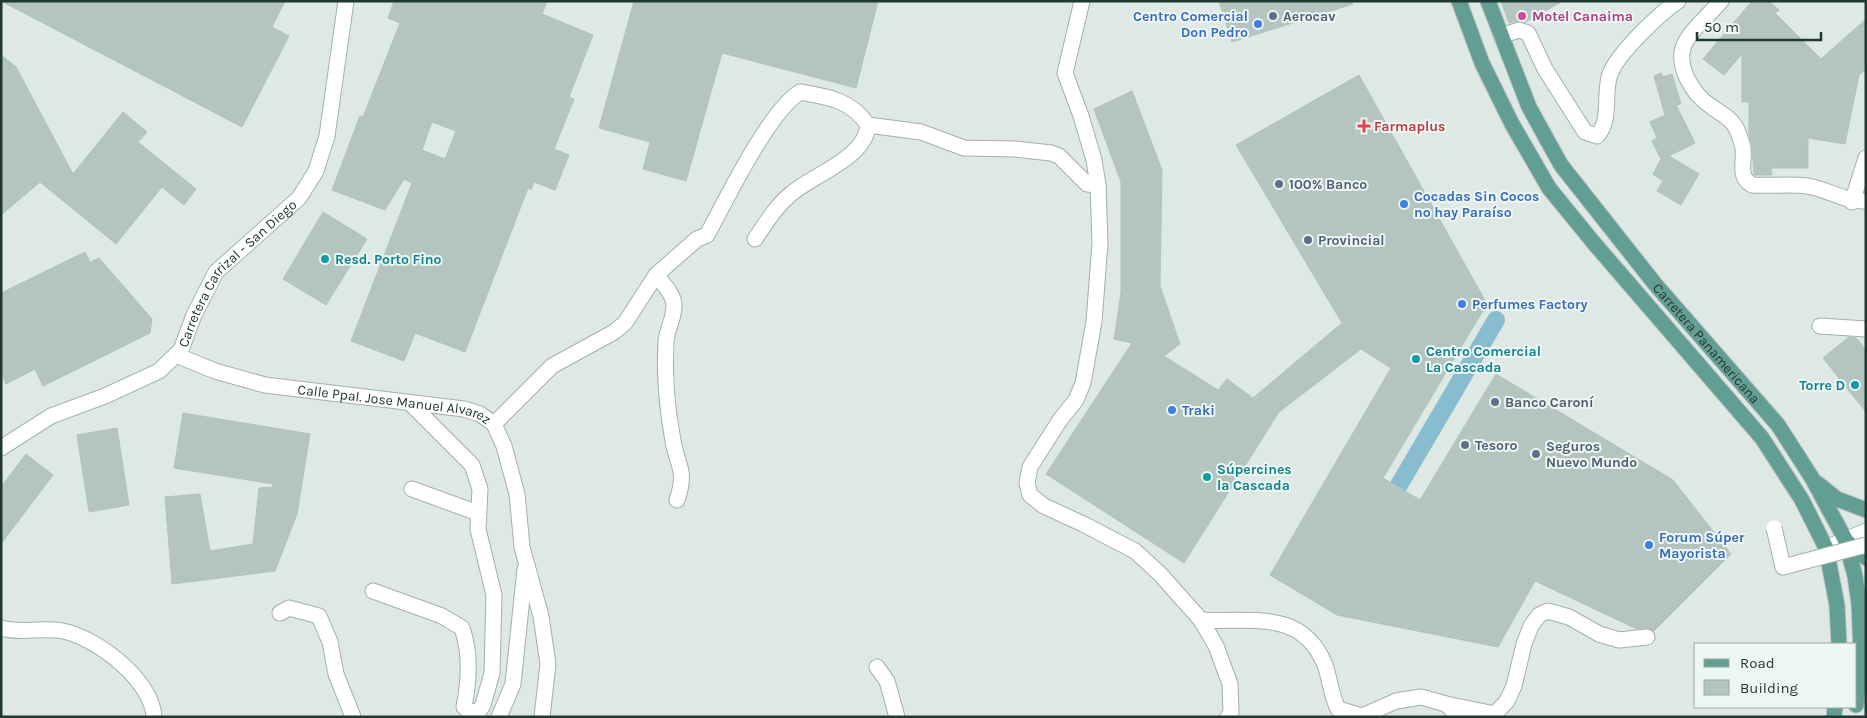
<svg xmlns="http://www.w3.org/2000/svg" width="1867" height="718" viewBox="0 0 1867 718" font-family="Karla,sans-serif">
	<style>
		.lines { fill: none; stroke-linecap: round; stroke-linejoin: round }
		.canal { stroke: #87bdce; stroke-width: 18 }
		.building { fill: #b4c4be; stroke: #b1c2bd; fill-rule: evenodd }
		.street-casing { stroke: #a1b0ac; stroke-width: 17 }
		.secondary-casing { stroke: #9eb5ae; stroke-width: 17 }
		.primary-casing { stroke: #bcc3c2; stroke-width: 17 }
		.street { stroke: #fff; stroke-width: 15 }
		.secondary { stroke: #fff; stroke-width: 15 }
		.primary { stroke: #639e94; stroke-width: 15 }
		.street-bridge-casing { stroke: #a1b0ac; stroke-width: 17; stroke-linecap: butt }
		.street-bridge { stroke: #fff; stroke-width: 15 }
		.service-dot { fill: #5c6f8a; stroke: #eef6f3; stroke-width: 2 }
		.hotel-dot { fill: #d1479c; stroke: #eef6f3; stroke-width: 2 }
		.shop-dot { fill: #3f7fe0; stroke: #eef6f3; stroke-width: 2 }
		.health-dot { fill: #e0444e; stroke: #eef6f3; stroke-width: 2 }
		.culture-dot { fill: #0f9aa8; stroke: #eef6f3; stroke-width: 2 }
		.labels { text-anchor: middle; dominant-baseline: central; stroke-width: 4; stroke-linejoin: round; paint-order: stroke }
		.shop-label { font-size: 14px; font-weight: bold; fill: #366cbe; stroke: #eef6f3; text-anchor: start }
		.service-label { font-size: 14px; font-weight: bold; fill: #4e5e75; stroke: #eef6f3; text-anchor: start }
		.hotel-label { font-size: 14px; font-weight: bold; fill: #b23c85; stroke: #eef6f3; text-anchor: start }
		.health-label { font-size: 14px; font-weight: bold; fill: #be3a42; stroke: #eef6f3; text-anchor: start }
		.culture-label { font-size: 14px; font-weight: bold; fill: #0d838f; stroke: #eef6f3; text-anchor: start }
		.street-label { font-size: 14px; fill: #203834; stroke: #eef6f3 }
	</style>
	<rect width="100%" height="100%" fill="#dee9e5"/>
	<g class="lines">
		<path class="canal" d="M1399 485 1496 320"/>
	</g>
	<path class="building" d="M1 1H285L272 27 289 36 242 127Z
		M394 1H547L542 14 593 35 569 97 574 99 554 149 569 155 555 190 534 182 531 190 528 188 465 352 415 333 404 361 351 341 412 183 404 179 385 210 332 190 360 116 363 117 400 23 388 18ZM432 122 456 131 445 159 422 150Z
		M634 1H878L856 88 722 53 686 181 643 169 650 142 599 128Z
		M1219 1H1352L1353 4 1232 42Z
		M1501 1H1563L1525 22 1517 21 1509 23Z
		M1752 1H1769L1779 10 1775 13 1821 59 1866 19V69L1859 75 1845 144 1808 138V168H1771L1772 175H1754L1752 146 1749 135V102H1742V54L1724 75 1703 59Z
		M1 55 16 67 73 174 123 112 147 132 138 142 196 189 184 205 162 187 116 244 40 182 1 215Z
		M1661 73 1663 77 1672 74 1681 104 1676 105 1695 143 1669 156 1699 174 1681 205 1657 191 1663 181 1653 174 1661 159 1652 141 1657 138 1650 122 1665 115 1654 76Z
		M1359 75 1487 304 1383 478 1420 500 1496 374 1673 480 1731 554 1654 631 1646 628 1637 629 1535 581 1498 647 1337 615 1270 575 1391 368 1361 349 1279 412 1184 563 1046 474 1132 343 1114 339 1121 293V182L1094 109 1132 91 1162 170 1160 286 1180 344 1164 356 1218 390 1227 379 1253 398 1342 323 1236 145Z
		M323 212 367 239 326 305 283 279Z
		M85 252 90 262 99 258 152 319 150 333 43 386 35 369 6 384 1 373V293Z
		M1849 337 1856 338 1866 350V412L1823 358Z
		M183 413 310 434 297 514 275 571 172 584 165 497 200 494 210 551 253 544 259 488 273 487V484L174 468Z
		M117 428 129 505 89 512 77 435Z
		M26 454 53 475 1 544V487Z"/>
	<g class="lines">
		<g class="street-casing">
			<g id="street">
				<path d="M1082 1 1065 73 1081 116 1094 160 1098 185 1100 243 1094 322 1083 383 1076 400 1060 420 1030 467 1027 483 1030 495 1044 506 1083 524 1135 551 1160 574 1201 620 1216 646 1230 684 1231 712 1228 717"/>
				<path d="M1721 1C1710 14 1694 27 1686 41 1673 64 1693 95 1712 107 1721 114 1732 118 1737 130 1739 135 1742 142 1743 148 1745 162 1737 176 1752 185 1770 186 1789 184 1807 186 1828 189 1844 202 1866 201"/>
				<path d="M1501 36 1519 30 1528 33 1545 69 1585 132 1597 136C1612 120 1603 94 1610 74 1618 53 1659 14 1678 1"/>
				<path d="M1852 202 1866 158"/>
				<path d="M755 239C766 223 776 206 791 194 814 174 866 158 868 125"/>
				<path d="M656 275C663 284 673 293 674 304 675 317 667 329 666 341 664 374 667 409 673 441 678 468 687 470 677 500"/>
				<path d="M1820 326 1866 329"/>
				<path id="s1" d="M176 355 215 371 265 385 464 409 480 414 494 424 504 446 517 494 522 547 541 616 548 664 542 717"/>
				<path d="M494 424 552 366 614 332 625 323 656 275 697 239 707 235C726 200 769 111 800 92 829 97 851 100 868 125L921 132 964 148 1015 149 1051 153 1059 156 1087 184 1098 185"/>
				<path d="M412 489 478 513"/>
				<path d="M1826 548 1866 531"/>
				<path d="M373 591 442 616 462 628C471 654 469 680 464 707L470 712 479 711 483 705 492 673 494 595 478 529 480 489 472 465 410 403"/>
				<path d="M280 613 289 608 319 616 330 642 336 674 353 717"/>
				<path d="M1201 620C1250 623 1302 608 1325 665 1330 679 1331 695 1338 709L1362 716 1396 701 1421 697 1446 704 1459 717"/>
				<path d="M1 628C21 634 42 627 63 631 97 638 152 680 154 717"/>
				<path d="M877 667 887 681 897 717"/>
				<path d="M1446 704 1495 714 1507 701 1514 686 1524 644 1531 626 1539 615 1548 611 1569 617 1599 634 1619 640 1647 637"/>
				<path d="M499 717 513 684 525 569"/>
			</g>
		</g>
		<g class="secondary-casing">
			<g id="secondary">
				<path id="s2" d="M1 448 51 416 105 396 159 371 181 350 194 315 216 272 299 198 316 171 327 136 346 1"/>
			</g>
		</g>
		<g class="primary-casing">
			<g id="primary">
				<path d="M1459 1 1482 63 1512 124 1549 188 1593 242 1762 438 1802 500 1826 548 1837 605 1839 644"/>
				<path id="s3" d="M1488 1 1529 107 1561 165 1655 284 1778 425 1812 478 1845 539 1855 576 1859 604 1861 652 1856 705"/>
				<path d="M1817 483 1837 499 1866 510"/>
				<path d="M1846 541 1866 558"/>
				<path d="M1834 717 1835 707"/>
			</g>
		</g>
		<use href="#street" class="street"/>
		<use href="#secondary" class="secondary"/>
		<use href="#primary" class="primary"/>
		<g class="street-bridge-casing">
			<path id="street-bridge" d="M1774 528 1783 567 1866 545"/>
		</g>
		<use href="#street-bridge" class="street-bridge"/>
	</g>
	<g class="service-dot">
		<circle cx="1273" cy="16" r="5"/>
		<circle cx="1279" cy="184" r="5"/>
		<circle cx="1308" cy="240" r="5"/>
		<circle cx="1495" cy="402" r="5"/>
		<circle cx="1465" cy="445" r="5"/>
		<circle cx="1536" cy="454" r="5"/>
	</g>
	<circle class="hotel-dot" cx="1522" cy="16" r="5"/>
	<g class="shop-dot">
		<circle cx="1258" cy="24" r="5"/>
		<circle cx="1404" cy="204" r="5"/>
		<circle cx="1462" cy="304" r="5"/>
		<circle cx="1172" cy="410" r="5"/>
		<circle cx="1649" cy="545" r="5"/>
	</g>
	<path class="health-dot" d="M1361.5 118.5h5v5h5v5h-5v5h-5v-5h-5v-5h5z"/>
	<g class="culture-dot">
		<circle cx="325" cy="259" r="5"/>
		<circle cx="1416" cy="359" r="5"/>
		<circle cx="1855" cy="385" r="5"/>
		<circle cx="1207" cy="477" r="5"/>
	</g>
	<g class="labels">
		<g class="shop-label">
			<text x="1248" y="16" text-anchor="end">Centro Comercial<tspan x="1248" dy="16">Don Pedro</tspan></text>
			<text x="1414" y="196">Cocadas Sin Cocos<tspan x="1414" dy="16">no hay Paraíso</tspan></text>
			<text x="1472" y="304">Perfumes Factory</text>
			<text x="1182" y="410">Traki</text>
			<text x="1659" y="537">Forum Súper<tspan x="1659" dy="16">Mayorista</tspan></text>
		</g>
		<g class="service-label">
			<text x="1283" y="16">Aerocav</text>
			<text x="1289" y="184">100% Banco</text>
			<text x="1318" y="240">Provincial</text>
			<text x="1505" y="402">Banco Caroní</text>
			<text x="1475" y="445">Tesoro</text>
			<text x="1546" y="446">Seguros<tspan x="1546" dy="16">Nuevo Mundo</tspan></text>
		</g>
		<g class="hotel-label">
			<text x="1532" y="16">Motel Canaima</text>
		</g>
		<g class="health-label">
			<text x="1374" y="126">Farmaplus</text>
		</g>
		<g class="culture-label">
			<text x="335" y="259">Resd. Porto Fino</text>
			<text x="1426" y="351">Centro Comercial<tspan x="1426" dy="16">La Cascada</tspan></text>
			<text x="1845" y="385" text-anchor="end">Torre D</text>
			<text x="1217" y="469">Súpercines<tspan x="1217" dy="16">la Cascada</tspan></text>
		</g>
		<g class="street-label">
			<text stroke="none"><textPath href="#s2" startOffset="304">Carretera Carrizal - San Diego</textPath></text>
			<text stroke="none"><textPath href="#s3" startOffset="410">Carretera Panamericana</textPath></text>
			<text stroke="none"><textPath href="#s1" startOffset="225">Calle Ppal. Jose Manuel Alvarez</textPath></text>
		</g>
	</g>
	<rect width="1867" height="718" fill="none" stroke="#203834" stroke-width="5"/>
	<rect x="1694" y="643" width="162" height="65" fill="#eef6f3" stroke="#9caaa7"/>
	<rect x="1704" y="659" width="25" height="8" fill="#639e94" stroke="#9caaa7"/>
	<text x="1740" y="668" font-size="15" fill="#203834">Road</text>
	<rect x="1704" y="680" width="25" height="15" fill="#b4c4be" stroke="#9caaa7"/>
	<text x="1740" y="693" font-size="15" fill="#203834">Building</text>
	<path d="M1697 32v8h124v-8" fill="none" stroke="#203834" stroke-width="2.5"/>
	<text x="1704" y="32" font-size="15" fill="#203834" stroke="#eef6f3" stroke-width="4" paint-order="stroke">50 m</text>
</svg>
